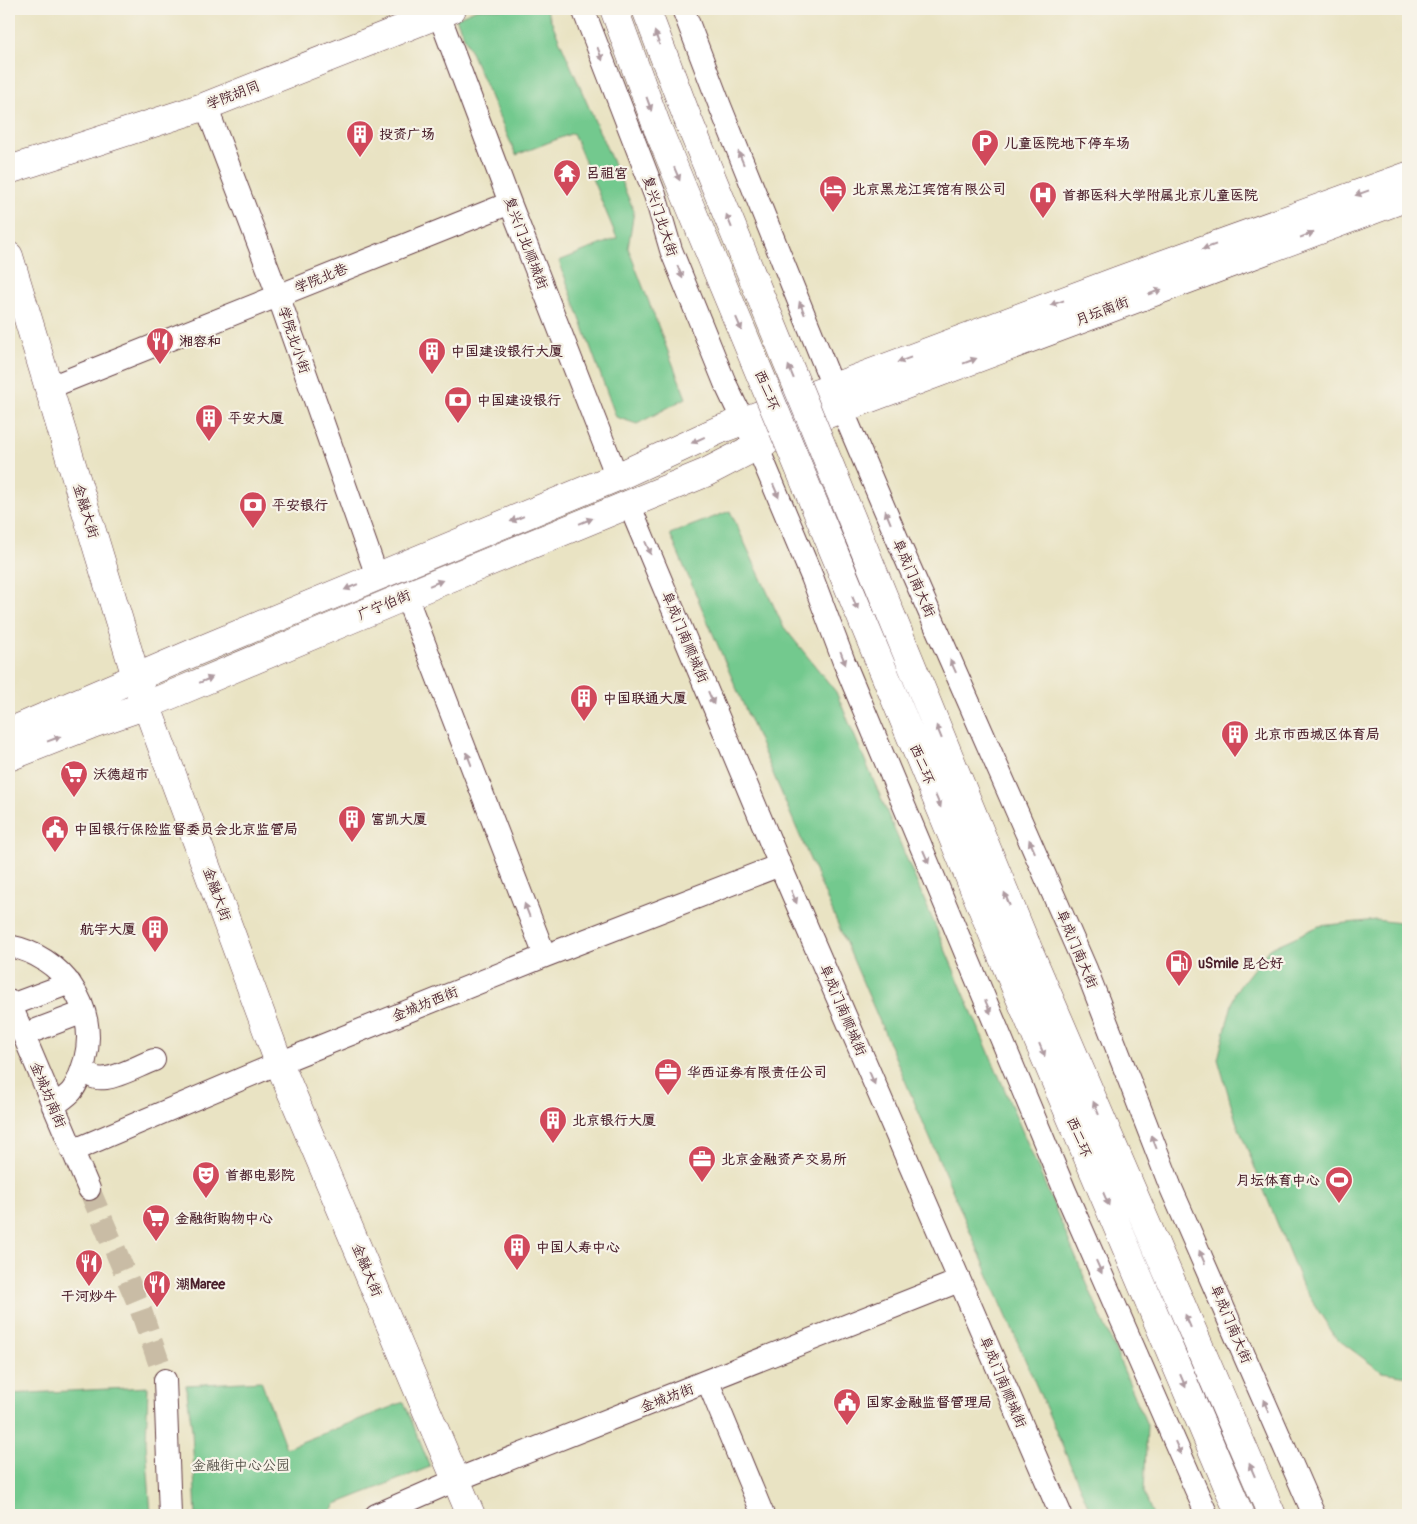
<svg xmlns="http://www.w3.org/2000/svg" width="1417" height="1524" viewBox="0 0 1417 1524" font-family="Pangolin,'LXGW WenKai TC',sans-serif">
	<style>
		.green { fill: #73c98e; stroke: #5e745c }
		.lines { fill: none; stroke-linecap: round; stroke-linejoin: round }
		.minor-tunnel { stroke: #c9bca5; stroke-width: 22; stroke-dasharray: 22 11; stroke-linecap: butt }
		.minor-casing { stroke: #623c42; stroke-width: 24 }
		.major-casing { stroke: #623c42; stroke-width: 29 }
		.highway-casing { stroke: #623c42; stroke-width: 29 }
		.minor { stroke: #fff; stroke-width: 22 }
		.major { stroke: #fff; stroke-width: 28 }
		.highway { stroke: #fff; stroke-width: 28 }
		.highway-bridge-casing { stroke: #623c42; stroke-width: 29; stroke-linecap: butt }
		.highway-bridge { stroke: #fff; stroke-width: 28 }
		.oneway { fill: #ae9aa0 }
		.labels { text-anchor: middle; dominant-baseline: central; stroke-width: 4.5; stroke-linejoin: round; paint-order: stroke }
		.street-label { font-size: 14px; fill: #4a1f2b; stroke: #f7f3e8 }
		.poi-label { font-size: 14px; font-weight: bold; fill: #4a1f2b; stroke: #f7f3e8; text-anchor: start }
		.park-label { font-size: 14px; fill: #565249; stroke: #f7f3e8 }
	</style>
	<rect width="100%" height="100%" fill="#f7f3e8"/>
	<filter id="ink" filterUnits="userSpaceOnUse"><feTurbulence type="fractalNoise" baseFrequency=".02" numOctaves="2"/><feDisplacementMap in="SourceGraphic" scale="10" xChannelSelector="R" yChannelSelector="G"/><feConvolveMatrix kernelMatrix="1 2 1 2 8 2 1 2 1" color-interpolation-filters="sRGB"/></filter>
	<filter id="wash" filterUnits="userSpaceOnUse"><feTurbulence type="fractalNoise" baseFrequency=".0096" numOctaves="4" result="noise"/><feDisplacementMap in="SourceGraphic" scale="20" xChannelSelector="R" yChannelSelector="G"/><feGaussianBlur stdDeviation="1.12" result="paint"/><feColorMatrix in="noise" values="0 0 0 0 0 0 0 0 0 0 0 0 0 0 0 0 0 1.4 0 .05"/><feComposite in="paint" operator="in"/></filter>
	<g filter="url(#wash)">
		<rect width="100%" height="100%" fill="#e9e3c3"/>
		<path class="green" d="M477 9H546L634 211 628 248 686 398 637 424 616 417 559 261 617 238 573 133 516 155 456 18Z
			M730 511 783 626 836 692 1147 1425 1144 1493 1153 1515H1092L670 534Z
			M1376 920 1408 924V1376L1382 1372 1336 1338 1303 1287 1236 1121 1218 1059 1235 992 1269 949 1319 926Z
			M261 1381 286 1448 404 1402 430 1467 336 1504 329 1515H196L192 1430 186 1385Z
			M148 1387 146 1443 151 1515H9V1394Z"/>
	</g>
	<g filter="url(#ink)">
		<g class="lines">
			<path class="minor-tunnel" d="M89 1189 140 1308 165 1380"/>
			<g class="minor-casing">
				<path id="minor" d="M437 9 510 203 617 477
					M583 9 655 195 671 250 725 383 743 421 757 446 812 577 844 662 1065 1191 1207 1515
					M683 9 720 106 842 409 899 543 1086 969 1171 1188 1314 1515
					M206 106 278 295 377 576
					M48 388 510 203
					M791 413 851 551
					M629 504 780 865 1061 1515
					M406 596 545 956
					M9 946C62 956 99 1007 85 1060 82 1070 78 1084 71 1092 66 1097 59 1102 53 1106
					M9 1001 89 1189
					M11 1005 70 983
					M23 1035 84 1012
					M84 1065C92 1095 135 1066 154 1060
					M72 1151 279 1063 545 956 780 865
					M165 1380 170 1515
					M708 1382 763 1515
					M376 1515 456 1480 959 1281"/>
			</g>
			<g class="major-casing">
				<path id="major" d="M9 170 206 106 452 9
					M9 256 136 677 279 1063 471 1515
					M9 732 193 653 617 477 719 430 1119 280 1408 176
					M9 757 95 723 147 705 406 596 705 473 796 426 1408 197"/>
			</g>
			<g class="highway-casing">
				<path id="highway" d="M614 9 658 129
					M646 9 687 117
					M1026 944 1272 1515
					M1002 956 1240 1515"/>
			</g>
			<use href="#minor" class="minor"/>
			<use href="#major" class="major"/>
			<use href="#highway" class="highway"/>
			<g class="highway-bridge-casing">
				<path id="highway-bridge" d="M687 117 1026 944
					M658 129 1002 956"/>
			</g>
			<use href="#highway-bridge" class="highway-bridge"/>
		</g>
		<defs><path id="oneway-solid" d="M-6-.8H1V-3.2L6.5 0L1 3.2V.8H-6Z" transform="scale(1.25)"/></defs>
		<g class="oneway">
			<use href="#oneway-solid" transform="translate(657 38) rotate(-110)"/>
			<use href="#oneway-solid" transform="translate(600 54) rotate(69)"/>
			<use href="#oneway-solid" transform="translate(649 104) rotate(70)"/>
			<use href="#oneway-solid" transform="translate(741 158) rotate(-112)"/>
			<use href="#oneway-solid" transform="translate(677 174) rotate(67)"/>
			<use href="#oneway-solid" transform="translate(1362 193) rotate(160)"/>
			<use href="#oneway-solid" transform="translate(729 221) rotate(-112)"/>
			<use href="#oneway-solid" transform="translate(1307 235) rotate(-21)"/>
			<use href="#oneway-solid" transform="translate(1209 247) rotate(160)"/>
			<use href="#oneway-solid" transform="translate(680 272) rotate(68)"/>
			<use href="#oneway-solid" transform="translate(1155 292) rotate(-21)"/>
			<use href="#oneway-solid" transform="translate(1057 303) rotate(160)"/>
			<use href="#oneway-solid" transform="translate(802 308) rotate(-112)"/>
			<use href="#oneway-solid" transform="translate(739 324) rotate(67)"/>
			<use href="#oneway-solid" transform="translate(904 360) rotate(160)"/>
			<use href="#oneway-solid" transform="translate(970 361) rotate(-21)"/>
			<use href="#oneway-solid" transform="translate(791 372) rotate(-112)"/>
			<use href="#oneway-solid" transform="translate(698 440) rotate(155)"/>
			<use href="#oneway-solid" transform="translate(776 491) rotate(67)"/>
			<use href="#oneway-solid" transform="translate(888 517) rotate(-112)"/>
			<use href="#oneway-solid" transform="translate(517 519) rotate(158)"/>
			<use href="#oneway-solid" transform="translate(586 521) rotate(-22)"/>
			<use href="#oneway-solid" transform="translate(648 548) rotate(67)"/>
			<use href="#oneway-solid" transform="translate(436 583) rotate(-22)"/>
			<use href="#oneway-solid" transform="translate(351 587) rotate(157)"/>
			<use href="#oneway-solid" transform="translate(855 603) rotate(67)"/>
			<use href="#oneway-solid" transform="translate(843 658) rotate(69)"/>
			<use href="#oneway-solid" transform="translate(953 666) rotate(-114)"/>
			<use href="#oneway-solid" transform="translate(206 680) rotate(-23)"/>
			<use href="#oneway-solid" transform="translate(711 698) rotate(67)"/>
			<use href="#oneway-solid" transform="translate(939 732) rotate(-112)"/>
			<use href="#oneway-solid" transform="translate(54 739) rotate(-21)"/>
			<use href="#oneway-solid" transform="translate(469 759) rotate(-111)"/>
			<use href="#oneway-solid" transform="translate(938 801) rotate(67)"/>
			<use href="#oneway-solid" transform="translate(1032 846) rotate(-114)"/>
			<use href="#oneway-solid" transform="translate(926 857) rotate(67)"/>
			<use href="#oneway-solid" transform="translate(794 897) rotate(67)"/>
			<use href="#oneway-solid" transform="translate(1007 899) rotate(-112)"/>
			<use href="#oneway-solid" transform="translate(527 910) rotate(-111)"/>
			<use href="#oneway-solid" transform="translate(988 1007) rotate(67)"/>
			<use href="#oneway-solid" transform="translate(1042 1050) rotate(67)"/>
			<use href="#oneway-solid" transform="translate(872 1078) rotate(67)"/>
			<use href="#oneway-solid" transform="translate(1096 1108) rotate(-113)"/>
			<use href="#oneway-solid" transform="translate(1154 1142) rotate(-111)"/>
			<use href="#oneway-solid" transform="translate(1106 1199) rotate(67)"/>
			<use href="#oneway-solid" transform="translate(1202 1257) rotate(-113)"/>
			<use href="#oneway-solid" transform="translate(1099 1267) rotate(66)"/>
			<use href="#oneway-solid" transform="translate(1188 1321) rotate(-113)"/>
			<use href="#oneway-solid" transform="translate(1183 1381) rotate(67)"/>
			<use href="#oneway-solid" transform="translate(1266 1406) rotate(-113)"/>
			<use href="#oneway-solid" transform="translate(1178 1448) rotate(66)"/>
			<use href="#oneway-solid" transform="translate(1252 1470) rotate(-113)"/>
		</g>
	</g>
	<defs>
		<g id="building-pin" transform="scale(1.4375)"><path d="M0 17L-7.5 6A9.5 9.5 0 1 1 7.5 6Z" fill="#d1495b" stroke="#f7f3e8"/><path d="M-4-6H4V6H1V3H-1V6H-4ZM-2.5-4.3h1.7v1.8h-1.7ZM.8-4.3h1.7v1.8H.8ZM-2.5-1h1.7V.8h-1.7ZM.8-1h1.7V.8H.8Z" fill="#fff"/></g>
		<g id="parking-pin" transform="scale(1.4375)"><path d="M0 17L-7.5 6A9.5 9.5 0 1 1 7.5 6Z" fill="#d1495b" stroke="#f7f3e8"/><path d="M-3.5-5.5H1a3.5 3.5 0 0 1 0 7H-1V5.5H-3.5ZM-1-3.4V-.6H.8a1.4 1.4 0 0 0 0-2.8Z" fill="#fff"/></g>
		<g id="temple-pin" transform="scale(1.4375)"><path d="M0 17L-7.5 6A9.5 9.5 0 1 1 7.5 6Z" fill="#d1495b" stroke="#f7f3e8"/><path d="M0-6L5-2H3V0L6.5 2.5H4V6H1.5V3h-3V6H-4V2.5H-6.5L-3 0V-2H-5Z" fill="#fff"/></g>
		<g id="hotel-pin" transform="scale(1.4375)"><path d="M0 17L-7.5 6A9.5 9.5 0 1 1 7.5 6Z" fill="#d1495b" stroke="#f7f3e8"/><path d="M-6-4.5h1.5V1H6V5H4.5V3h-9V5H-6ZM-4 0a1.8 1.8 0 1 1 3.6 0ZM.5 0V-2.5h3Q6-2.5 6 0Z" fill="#fff"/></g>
		<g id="hospital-pin" transform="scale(1.4375)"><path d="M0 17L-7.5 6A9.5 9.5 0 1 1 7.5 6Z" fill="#d1495b" stroke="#f7f3e8"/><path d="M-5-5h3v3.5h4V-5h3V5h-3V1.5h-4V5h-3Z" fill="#fff"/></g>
		<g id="restaurant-pin" transform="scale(1.4375)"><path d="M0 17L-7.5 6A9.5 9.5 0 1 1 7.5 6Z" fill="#d1495b" stroke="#f7f3e8"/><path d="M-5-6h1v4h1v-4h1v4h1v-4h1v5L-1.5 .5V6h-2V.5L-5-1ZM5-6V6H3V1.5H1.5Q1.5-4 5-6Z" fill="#fff"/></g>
		<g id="bank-pin" transform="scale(1.4375)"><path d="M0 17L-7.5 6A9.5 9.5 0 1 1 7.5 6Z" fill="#d1495b" stroke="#f7f3e8"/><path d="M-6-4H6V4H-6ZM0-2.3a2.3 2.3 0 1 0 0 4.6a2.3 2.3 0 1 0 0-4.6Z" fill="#fff"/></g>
		<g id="supermarket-pin" transform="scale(1.4375)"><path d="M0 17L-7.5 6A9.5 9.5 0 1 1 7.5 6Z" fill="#d1495b" stroke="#f7f3e8"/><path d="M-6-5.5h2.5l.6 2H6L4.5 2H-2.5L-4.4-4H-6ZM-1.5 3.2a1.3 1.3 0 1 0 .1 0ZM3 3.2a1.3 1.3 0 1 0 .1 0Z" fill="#fff"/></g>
		<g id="civic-pin" transform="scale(1.4375)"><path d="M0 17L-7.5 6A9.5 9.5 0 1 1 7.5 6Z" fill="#d1495b" stroke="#f7f3e8"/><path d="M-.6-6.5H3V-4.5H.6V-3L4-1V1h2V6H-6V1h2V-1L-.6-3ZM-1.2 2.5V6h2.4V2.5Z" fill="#fff"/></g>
		<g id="fuel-pin" transform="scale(1.4375)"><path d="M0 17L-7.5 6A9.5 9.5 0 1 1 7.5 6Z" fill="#d1495b" stroke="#f7f3e8"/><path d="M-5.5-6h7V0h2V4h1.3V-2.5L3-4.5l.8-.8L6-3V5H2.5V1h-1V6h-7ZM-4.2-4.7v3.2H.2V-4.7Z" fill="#fff"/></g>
		<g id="office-pin" transform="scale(1.4375)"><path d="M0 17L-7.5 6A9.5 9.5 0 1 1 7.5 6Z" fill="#d1495b" stroke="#f7f3e8"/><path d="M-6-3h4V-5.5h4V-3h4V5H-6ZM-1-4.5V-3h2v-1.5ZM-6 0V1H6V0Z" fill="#fff"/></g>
		<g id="theatre-pin" transform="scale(1.4375)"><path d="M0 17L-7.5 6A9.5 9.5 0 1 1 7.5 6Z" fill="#d1495b" stroke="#f7f3e8"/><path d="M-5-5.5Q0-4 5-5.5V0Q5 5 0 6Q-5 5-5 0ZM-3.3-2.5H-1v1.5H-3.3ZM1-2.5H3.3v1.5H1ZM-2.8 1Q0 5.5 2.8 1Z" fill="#fff"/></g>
		<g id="stadium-pin" transform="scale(1.4375)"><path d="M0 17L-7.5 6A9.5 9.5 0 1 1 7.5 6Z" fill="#d1495b" stroke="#f7f3e8"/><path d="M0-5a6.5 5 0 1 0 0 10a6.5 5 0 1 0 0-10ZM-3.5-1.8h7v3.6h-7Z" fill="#fff"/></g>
	</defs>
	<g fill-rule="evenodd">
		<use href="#building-pin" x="360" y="134"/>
		<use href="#parking-pin" x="985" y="143"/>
		<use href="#temple-pin" x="567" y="173"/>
		<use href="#hotel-pin" x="833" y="189"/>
		<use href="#hospital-pin" x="1043" y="195"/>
		<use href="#restaurant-pin" x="160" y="341"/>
		<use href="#building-pin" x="432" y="351"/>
		<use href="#bank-pin" x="458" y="400"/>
		<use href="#building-pin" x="209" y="418"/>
		<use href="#bank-pin" x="253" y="505"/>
		<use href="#building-pin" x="584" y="698"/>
		<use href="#building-pin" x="1235" y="734"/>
		<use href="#supermarket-pin" x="74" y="774"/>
		<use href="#building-pin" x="352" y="819"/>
		<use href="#civic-pin" x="55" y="829"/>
		<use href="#building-pin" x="155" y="929"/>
		<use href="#fuel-pin" x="1179" y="963"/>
		<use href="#office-pin" x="668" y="1072"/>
		<use href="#building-pin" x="553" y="1120"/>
		<use href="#office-pin" x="702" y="1159"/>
		<use href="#theatre-pin" x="206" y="1175"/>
		<use href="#stadium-pin" x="1339" y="1180"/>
		<use href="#supermarket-pin" x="156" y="1218"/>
		<use href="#building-pin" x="517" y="1247"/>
		<use href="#restaurant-pin" x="89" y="1263"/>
		<use href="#restaurant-pin" x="157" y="1284"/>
		<use href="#civic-pin" x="847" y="1402"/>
	</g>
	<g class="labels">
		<g class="street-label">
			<text transform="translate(233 95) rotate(-21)">学院胡同</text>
			<text transform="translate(660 216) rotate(72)">复兴门北大街</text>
			<text transform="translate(526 243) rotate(69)">复兴门北顺城街</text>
			<text transform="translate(321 278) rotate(-22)">学院北巷</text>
			<text transform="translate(1102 311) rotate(-21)">月坛南街</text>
			<text transform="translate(294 340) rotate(71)">学院北小街</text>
			<text transform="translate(767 390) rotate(67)">西二环</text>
			<text transform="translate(86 511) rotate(73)">金融大街</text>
			<text transform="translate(914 578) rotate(66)">阜成门南大街</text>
			<text transform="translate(384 605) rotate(-23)">广宁伯街</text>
			<text transform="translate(685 637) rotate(67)">阜成门南顺城街</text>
			<text transform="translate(922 764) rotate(67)">西二环</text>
			<text transform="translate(217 894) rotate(70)">金融大街</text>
			<text transform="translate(1077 949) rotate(67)">阜成门南大街</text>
			<text transform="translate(425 1004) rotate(-22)">金城坊西街</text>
			<text transform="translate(843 1010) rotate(67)">阜成门南顺城街</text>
			<text transform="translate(48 1095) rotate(67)">金城坊南街</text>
			<text transform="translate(1079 1137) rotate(67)">西二环</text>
			<text transform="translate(367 1270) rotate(67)">金融大街</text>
			<text transform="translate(1231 1324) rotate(67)">阜成门南大街</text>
			<text transform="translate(1003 1382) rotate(67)">阜成门南顺城街</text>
			<text transform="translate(667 1398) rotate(-21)">金城坊街</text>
		</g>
		<g class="poi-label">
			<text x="379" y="134">投资广场</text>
			<text x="1004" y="143">儿童医院地下停车场</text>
			<text x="586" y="173">吕祖宫</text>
			<text x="852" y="189">北京黑龙江宾馆有限公司</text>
			<text x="1062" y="195">首都医科大学附属北京儿童医院</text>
			<text x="179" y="341">湘容和</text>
			<text x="451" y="351">中国建设银行大厦</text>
			<text x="477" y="400">中国建设银行</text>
			<text x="228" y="418">平安大厦</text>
			<text x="272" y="505">平安银行</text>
			<text x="603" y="698">中国联通大厦</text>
			<text x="1254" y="734">北京市西城区体育局</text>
			<text x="93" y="774">沃德超市</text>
			<text x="371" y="819">富凯大厦</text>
			<text x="74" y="829">中国银行保险监督委员会北京监管局</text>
			<text x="136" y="929" text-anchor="end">航宇大厦</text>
			<text x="1198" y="963">uSmile 昆仑好</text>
			<text x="687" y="1072">华西证券有限责任公司</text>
			<text x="572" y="1120">北京银行大厦</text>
			<text x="721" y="1159">北京金融资产交易所</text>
			<text x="225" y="1175">首都电影院</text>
			<text x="1320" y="1180" text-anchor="end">月坛体育中心</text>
			<text x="175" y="1218">金融街购物中心</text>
			<text x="536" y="1247">中国人寿中心</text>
			<text x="176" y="1284">潮Maree</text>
			<text x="89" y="1296" text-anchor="middle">干河炒牛</text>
			<text x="866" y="1402">国家金融监督管理局</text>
		</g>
		<g class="park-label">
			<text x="241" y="1465">金融街中心公园</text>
		</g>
	</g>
	<rect width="1417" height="1524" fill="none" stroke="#f7f3e8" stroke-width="30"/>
</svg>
